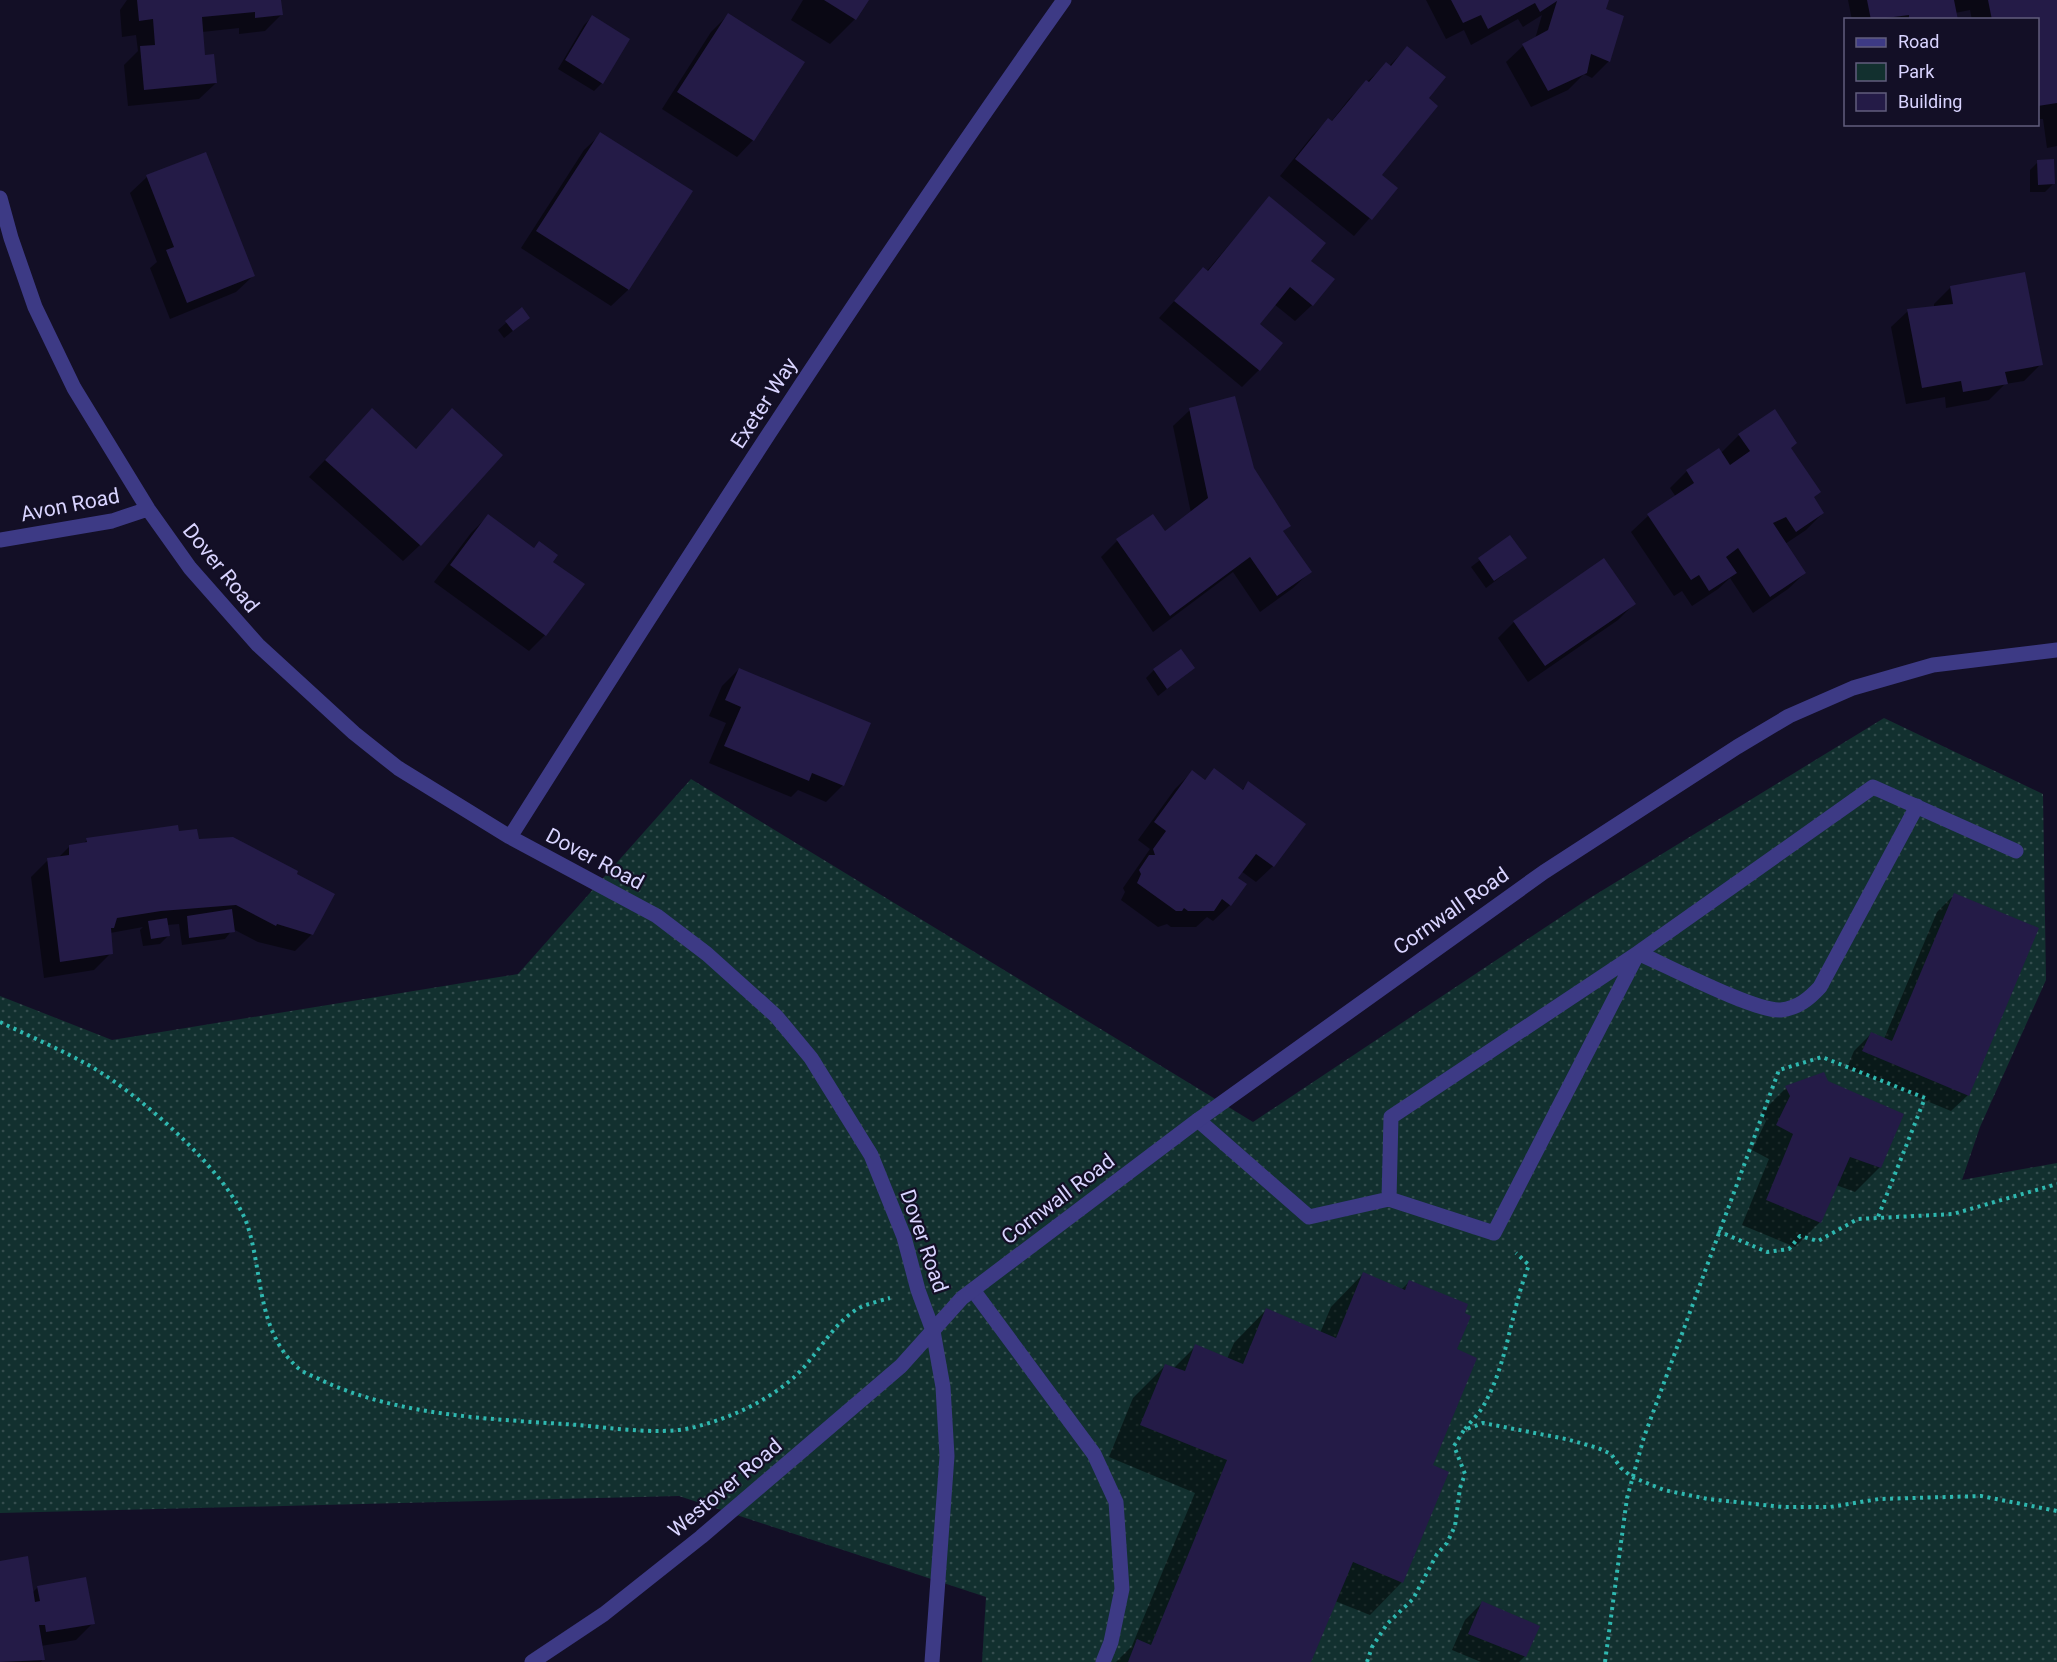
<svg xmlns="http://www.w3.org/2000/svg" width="2057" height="1662" viewBox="0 0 2057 1662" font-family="Roboto,sans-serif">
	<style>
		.green { fill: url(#green-dots) }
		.shadow { fill: #0007 }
		.building { fill: #241b47 }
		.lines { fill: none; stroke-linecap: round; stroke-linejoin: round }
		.path { stroke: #2fb8b0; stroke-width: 4; stroke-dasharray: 3 4.5; stroke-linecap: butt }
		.lane { stroke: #3d3a85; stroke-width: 15 }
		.street { stroke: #3d3a85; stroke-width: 15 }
		.labels { text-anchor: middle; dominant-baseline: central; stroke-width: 4.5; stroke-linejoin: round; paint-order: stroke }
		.street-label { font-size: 21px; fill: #d9d4ff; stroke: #130f26 }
	</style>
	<defs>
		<pattern id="green-dots" width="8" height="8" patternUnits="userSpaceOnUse" patternTransform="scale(1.5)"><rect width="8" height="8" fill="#12302f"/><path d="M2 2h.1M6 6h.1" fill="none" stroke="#344d4e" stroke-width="1.8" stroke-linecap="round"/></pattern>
	</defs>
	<rect width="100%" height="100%" fill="#130f26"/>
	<path class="green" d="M1884 718 2043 794 2046 980 1980 1127 1962 1180 2057 1163V1662H982L986 1597 679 1496 0 1513V996L112 1040 518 974 691 779 1253 1122 1585 901Z"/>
	<path class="shadow" d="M127 0H280L281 15 265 31 239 34V28L202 32 204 56 216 83 199 99 128 106 124 65 138 51 136 35 122 37 120 10Z
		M803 0H867L855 19 830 44 791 20Z
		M1426 0H1608L1604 10 1609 61 1592 78 1584 74 1568 90 1531 107 1506 62 1523 46 1535 39 1542 15 1523 27 1518 19 1471 45 1464 30 1446 39Z
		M1848 0H2057V146L2047 148 2043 119H2038V20H1972L1970 10 1955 13 1956 20H1852Z
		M728 15 753 140 737 157 662 109 711 32Z
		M592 17 602 83 594 91 558 69 584 25Z
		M1407 48 1427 99 1380 176 1396 188 1354 236 1280 176 1312 136 1328 120 1331 122 1349 99 1386 64 1389 66Z
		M601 134 691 192 628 290 611 306 521 248 584 150Z
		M2038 162 2053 184 2045 192H2030V170Z
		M147 177 253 276 236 292 170 319 150 268 157 262 130 193Z
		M1269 198 1309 261 1312 305 1295 321 1274 304 1257 324 1259 370 1242 387 1159 318 1203 269 1206 272Z
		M1950 288 2041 364 2024 381 2005 384 1989 400 1946 408 1945 397 1906 404 1891 327 1908 311 1934 307V304Z
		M522 309 520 325 504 338 498 330Z
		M372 410 415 450 436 427 420 545 403 561 309 477Z
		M1190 410 1253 469 1289 525 1282 532 1310 572 1293 588 1260 612 1233 572 1153 632 1101 557 1117 541 1164 533 1191 513 1173 426Z
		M1774 411 1813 498 1823 513 1806 530 1785 544 1805 573 1788 589 1753 613 1730 578 1718 589 1692 606 1682 591 1674 596 1631 532 1648 516 1676 497 1670 488 1687 471 1721 453 1739 435Z
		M488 516 533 549 539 543 551 562 545 635 529 651 434 582 471 533Z
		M1510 537 1525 558 1486 588 1471 567Z
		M1634 604 1618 620 1528 682 1498 638 1514 622Z
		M1193 668 1158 696 1146 678 1154 670Z
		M739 669 843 785 826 802 798 790 791 797 709 763 726 723 709 716 722 686Z
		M1214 770 1241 791 1248 783 1273 866 1256 882 1241 871 1235 878 1230 905 1213 921 1207 917 1196 927H1171L1167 924 1158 927 1121 900 1125 892 1123 888 1150 849 1138 840 1175 789 1192 772 1204 781Z
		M178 833 198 841 312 934 295 951 258 942 233 929 225 939 182 945 179 924 167 925 168 936 160 944 143 946 140 930 143 927 110 933 111 953 94 970 44 978 31 877 48 860 58 858 69 847 82 845 87 840Z
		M1954 895 1968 1095 1951 1111 1847 1068 1854 1051 1871 1034 1884 1039 1937 912Z
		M1823 1074 1880 1167 1855 1192 1836 1185 1820 1222 1795 1247 1742 1225 1769 1159 1752 1150 1766 1121 1761 1113 1786 1088Z
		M1363 1274 1401 1290 1409 1282 1455 1350 1431 1466 1402 1582 1370 1615 1335 1601 1310 1662H1116L1132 1646 1195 1493 1109 1457 1133 1398 1165 1366 1173 1369 1196 1346 1227 1359 1234 1343 1266 1310 1320 1333 1331 1307Z
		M0 1562 32 1593 38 1587 93 1623 76 1640 41 1646 43 1659 41 1662H0Z
		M1482 1603 1525 1656 1519 1662H1481L1452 1650 1465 1620Z"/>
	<path class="building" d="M137 0H281L283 15 255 18V12L202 17 205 55 214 54 217 83 144 90 140 46 155 45 153 19 139 21Z
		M824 0H869L856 20Z
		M1451 0H1609L1606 9 1624 16 1610 62 1591 54 1587 73 1548 91 1522 44 1548 30 1557 1 1540 12 1535 3 1488 29 1481 15 1463 23Z
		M1867 0H1954L1958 20H1909V15L1871 20Z
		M1988 0H2057V103L2038 106V20H1992Z
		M728 13 805 62 754 141 677 92Z
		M592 15 630 39 603 84 565 60Z
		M1407 46 1446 77 1429 98 1438 106 1382 175 1398 188 1372 220 1295 159 1328 118 1332 121 1366 80 1369 82 1386 62 1391 66Z
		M600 132 693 191 629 290 536 231Z
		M206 152 255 276 187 303 166 250 174 247 146 175Z
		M2054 159 2055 184 2038 185 2037 160Z
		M1269 196 1326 243 1311 261 1335 279 1313 306 1290 287 1260 324 1283 343 1260 371 1174 301 1203 267 1208 271Z
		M2025 272 2043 365 2005 372 2008 384 1963 392 1961 381 1922 388 1907 309 1953 304 1950 286Z
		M522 307 530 318 513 331 505 321Z
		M1235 396 1254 468 1291 526 1283 531 1312 572 1277 596 1250 557 1170 616 1116 539 1153 514 1165 531 1208 498 1189 408Z
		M372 408 416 449 452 408 503 455 421 546 325 460Z
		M1775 409 1797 443 1791 448 1821 492 1814 497 1824 513 1796 532 1786 517 1773 523 1806 573 1770 597 1738 548 1726 557 1737 573 1709 591 1699 575 1691 580 1647 514 1694 483 1686 470 1719 448 1730 465 1750 451 1738 434Z
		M488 514 534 548 539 541 558 555 553 562 585 584 546 636 450 565Z
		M1510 535 1527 558 1494 581 1478 558Z
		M1604 558 1636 604 1545 666 1513 621Z
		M1181 649 1195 668 1167 689 1153 669Z
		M739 668 871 723 844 786 812 773 809 781 724 746 741 707 725 700Z
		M1214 768 1243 790 1248 781 1306 824 1274 867 1256 854 1238 878 1247 884 1231 906 1222 899 1214 911H1188L1184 908 1182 911H1176L1137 883 1141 874 1139 870 1149 855H1155L1153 849 1166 831 1154 822 1192 770 1205 780Z
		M178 825 179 831 197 829 199 839 233 837 298 871 297 874 335 894 313 935 277 924 276 926 236 905 161 911 117 918 114 928H111L113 954 60 962 47 858 69 855V845L87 842 86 838Z
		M1954 893 2039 928 1969 1096 1862 1051 1871 1032 1892 1041Z
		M232 909 235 932 189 938 187 916Z
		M167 918 170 936 151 939 148 921Z
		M1824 1072 1828 1081 1904 1114 1881 1168 1850 1157 1821 1223 1766 1200 1793 1134 1776 1125 1790 1096 1785 1086Z
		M1363 1272 1405 1290 1409 1280 1468 1304 1465 1313 1471 1316 1457 1349 1477 1358 1433 1465 1449 1472 1403 1583 1353 1562 1311 1662H1128L1137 1639 1151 1645 1227 1460 1140 1425 1165 1364 1185 1371 1195 1344 1243 1364 1266 1308 1336 1338Z
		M28 1556 35 1602 40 1601 37 1586 86 1577 95 1624 46 1632 45 1625H39L45 1660 0 1662V1561Z
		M1482 1601 1540 1626 1526 1657 1468 1634Z"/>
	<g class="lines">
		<path class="path" d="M0 1022C27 1035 55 1047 81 1061 132 1087 231 1173 248 1227 263 1275 257 1331 298 1368 305 1374 316 1377 323 1381 402 1417 494 1419 578 1425 613 1428 658 1435 691 1428 728 1419 764 1403 792 1379 817 1358 833 1320 863 1306 872 1303 882 1300 890 1298
			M1718 1231 1767 1252 1789 1249 1800 1236 1818 1241 1858 1219 1953 1214 2057 1184
			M1465 1429C1471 1421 1480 1413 1485 1403 1508 1361 1511 1310 1529 1265L1516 1253
			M1367 1662 1372 1647 1387 1624 1413 1599 1437 1554 1447 1543 1455 1526 1460 1488 1465 1474 1454 1446 1464 1430 1483 1423 1566 1439 1598 1448 1611 1454 1621 1468 1632 1477 1664 1490 1708 1499 1783 1507H1830L1879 1499 1981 1496 2057 1511
			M1605 1662 1627 1498 1644 1437 1779 1070 1822 1057 1925 1098 1878 1217"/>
		<path class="lane" d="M1198 1120 1309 1217 1389 1199 1494 1233 1638 953C1666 965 1755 1012 1781 1010 1798 1008 1809 999 1820 987L1917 806
			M1389 1199 1391 1117 1638 953 1873 787 2016 851
			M973 1290 1094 1454 1116 1502 1122 1589 1111 1642 1103 1662"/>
		<path class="street" d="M0 198 11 238 35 307 74 388 148 509 190 568 258 645 354 733 398 768 510 837 657 916 707 954 776 1016 811 1058 871 1155 904 1237 918 1290 933 1331 943 1387 947 1456 932 1662
			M0 540 112 521 148 509
			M510 837C689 554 870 273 1064 0
			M532 1662 604 1614 701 1537 901 1366 962 1298 1198 1120 1544 872 1737 747 1789 716 1853 688 1933 665 2057 650"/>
	</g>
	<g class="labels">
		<g class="street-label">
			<text transform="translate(764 403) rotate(-57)">Exeter Way</text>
			<text transform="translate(70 505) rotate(-11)">Avon Road</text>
			<text transform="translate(221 568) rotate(51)">Dover Road</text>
			<text transform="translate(595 859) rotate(28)">Dover Road</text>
			<text transform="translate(1451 911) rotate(-35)">Cornwall Road</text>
			<text transform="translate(1058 1199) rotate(-37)">Cornwall Road</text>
			<text transform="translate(924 1241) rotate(71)">Dover Road</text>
			<text transform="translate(725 1488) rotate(-40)">Westover Road</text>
		</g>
	</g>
	<rect x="1844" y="18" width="195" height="108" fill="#130f26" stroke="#625e7d" stroke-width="1.5"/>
	<rect x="1856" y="38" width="30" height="9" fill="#3d3a85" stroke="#625e7d" stroke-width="1.5"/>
	<text x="1898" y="48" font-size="18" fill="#d9d4ff">Road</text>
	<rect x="1856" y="63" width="30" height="18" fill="#12302f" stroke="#625e7d" stroke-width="1.5"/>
	<text x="1898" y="78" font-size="18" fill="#d9d4ff">Park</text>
	<rect x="1856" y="93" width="30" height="18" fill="#241b47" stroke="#625e7d" stroke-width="1.5"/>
	<text x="1898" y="108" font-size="18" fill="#d9d4ff">Building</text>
</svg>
